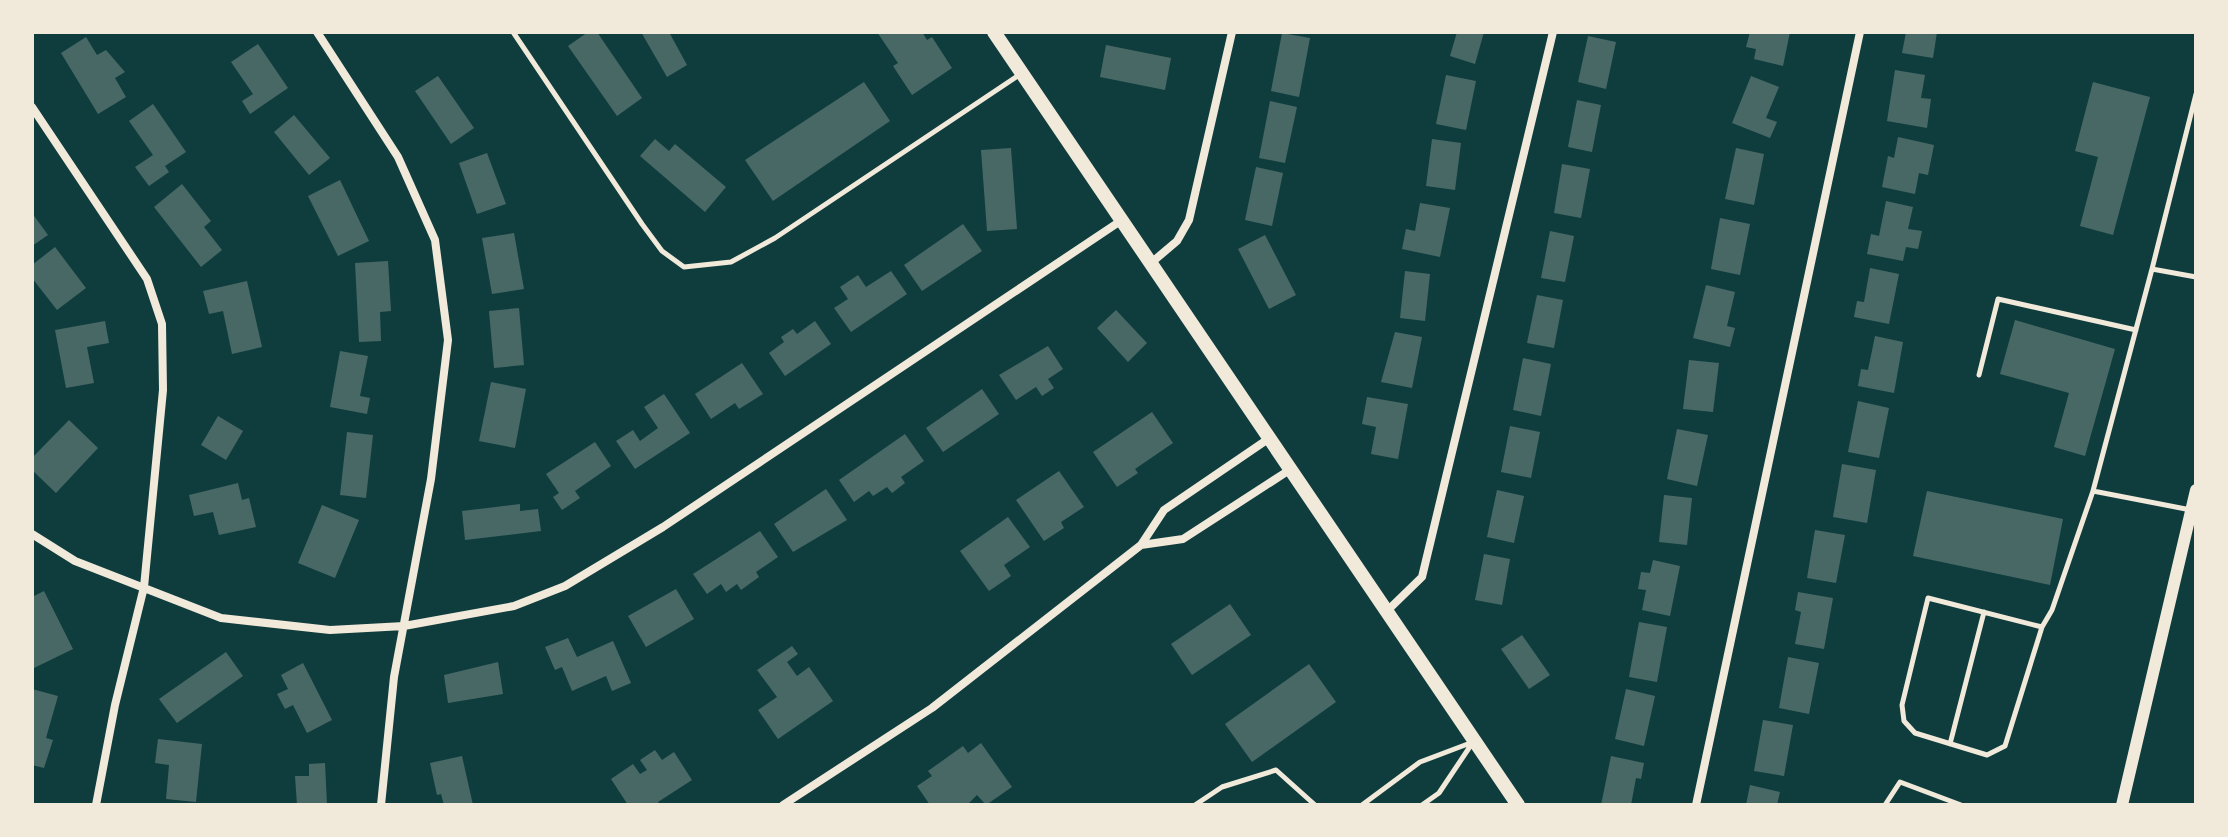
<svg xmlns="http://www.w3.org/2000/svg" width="2228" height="837" viewBox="0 0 2228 837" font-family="Raleway,sans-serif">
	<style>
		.building { fill: #486865 }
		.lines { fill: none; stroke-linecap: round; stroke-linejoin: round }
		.service { stroke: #f1e9da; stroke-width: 5 }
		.minor { stroke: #f1e9da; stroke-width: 8 }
		.tertiary { stroke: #f1e9da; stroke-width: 12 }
		.secondary { stroke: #f1e9da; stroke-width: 14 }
	</style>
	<rect width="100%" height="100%" fill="#0f3d3e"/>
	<path class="building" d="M588 32H597L642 98 617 116 568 46Z
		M641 32H669L687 65 667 77Z
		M877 32H922L927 40 932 37 952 68 912 95 893 66 898 63Z
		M1457 32H1484L1475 64 1450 56Z
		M1750 32H1790L1783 66 1754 59 1756 49 1746 47Z
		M1906 32H1937L1933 58 1902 53Z
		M1282 33 1310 38 1299 97 1271 91Z
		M1588 36 1616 42 1606 89 1578 82Z
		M86 37 97 55 106 50 125 72 115 78 126 97 98 114 61 53Z
		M258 44 288 88 250 114 242 101 253 94 231 62Z
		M1106 45 1171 58 1165 90 1100 77Z
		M1895 70 1925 75 1921 98 1931 99 1927 128 1887 121Z
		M1446 75 1476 81 1466 130 1436 124Z
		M438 76 474 128 451 144 415 91Z
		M1751 76 1779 87 1766 118 1777 122 1770 138 1732 123Z
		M864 82 890 121 773 201 745 160Z
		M2093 82 2150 97 2113 235 2080 226 2098 157 2075 151Z
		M1577 100 1601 105 1592 152 1568 147Z
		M1270 101 1297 107 1285 163 1259 158Z
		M153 104 186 152 165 166 169 172 149 186 135 167 153 155 129 121Z
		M294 115 330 158 309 175 274 132Z
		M1898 137 1934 145 1928 175 1919 173 1915 194 1882 187 1888 156 1894 158Z
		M655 139 669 151 675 144 726 187 705 212 640 156Z
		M1432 139 1461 143 1455 190 1426 186Z
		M1011 148 1017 229 987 231 981 150Z
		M1736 148 1764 154 1754 205 1725 199Z
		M487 153 506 204 477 214 459 163Z
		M1562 164 1590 169 1581 218 1554 213Z
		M1256 167 1283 173 1272 226 1245 220Z
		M340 180 369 241 338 256 308 196Z
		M182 184 211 221 204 227 222 250 201 267 154 207Z
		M1886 201 1913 207 1908 229 1922 231 1918 249 1906 247 1903 261 1867 254 1871 234 1879 236Z
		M1420 203 1450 208 1440 257 1402 249 1406 229 1415 231Z
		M32 213 48 235 32 246Z
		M1720 218 1750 224 1740 275 1711 269Z
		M963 224 982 251 922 291 904 265Z
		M1550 231 1574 236 1565 282 1541 278Z
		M514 233 524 289 492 294 482 238Z
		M1265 235 1296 295 1269 309 1238 249Z
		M55 247 86 288 57 310 32 278V265Z
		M388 261 391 311 380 312 381 341 359 342 355 263Z
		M1870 268 1899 274 1889 324 1854 317 1857 301 1864 302Z
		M891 271 907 294 851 332 834 308 848 299 840 287 858 275 866 287Z
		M1405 271 1430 274 1425 321 1400 318Z
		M247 281 262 347 232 354 223 311 209 314 203 291Z
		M1706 285 1735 292 1727 326 1735 328 1730 347 1693 338Z
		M1537 295 1563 300 1554 348 1527 343Z
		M519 308 524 365 494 368 489 311Z
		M1116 310 1147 343 1128 362 1097 328Z
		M2015 320 2115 349 2085 456 2054 447 2069 393 2000 374Z
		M105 321 109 343 87 347 94 383 66 388 55 330Z
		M815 321 831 344 785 376 769 353 784 342 781 337 793 329 797 334Z
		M1395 332 1422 337 1412 388 1381 382Z
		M1875 336 1903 342 1894 393 1858 386 1861 369 1868 370Z
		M1048 346 1063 369 1048 379 1054 388 1042 396 1036 387 1016 400 999 375Z
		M340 351 368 356 360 396 370 398 367 414 330 407Z
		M1523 358 1551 364 1541 416 1513 410Z
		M1689 360 1719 363 1713 412 1683 409Z
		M742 363 763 394 739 409 735 403 711 419 695 394Z
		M491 382 526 389 515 448 479 441Z
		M982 389 999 414 943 452 926 428Z
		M664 394 690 433 635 469 616 441 633 430 640 441 658 428 644 407Z
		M1367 397 1408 404 1398 459 1371 454 1376 427 1362 424Z
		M1858 401 1889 408 1879 458 1848 452Z
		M1152 412 1173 443 1135 469 1138 473 1117 487 1093 452Z
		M218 416 243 431 226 460 201 445Z
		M69 420 98 448 56 493 32 470V458Z
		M1510 426 1540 432 1531 478 1501 472Z
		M1677 429 1708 435 1697 486 1667 479Z
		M347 432 373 435 366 498 340 495Z
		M905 434 924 461 901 477 905 483 892 493 887 487 873 496 869 491 854 502 839 480Z
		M595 442 611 466 575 491 580 498 562 510 553 497 559 493 546 474Z
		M1842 464 1876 470 1867 523 1833 517Z
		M1059 471 1084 507 1061 522 1064 528 1044 541 1016 500Z
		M238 483 242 500 249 498 256 527 219 535 213 512 194 516 189 495Z
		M826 489 847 520 793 552 774 524Z
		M1497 490 1524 496 1514 543 1487 537Z
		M1927 491 2063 519 2050 585 1913 556Z
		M1664 495 1692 498 1687 545 1659 542Z
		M520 504V511L538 509 541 531 465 540 462 511Z
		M322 505 359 520 335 578 298 563Z
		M1008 517 1030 547 1004 565 1011 576 989 591 960 551Z
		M1815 530 1845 535 1836 583 1807 578Z
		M760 531 778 557 756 572 759 577 741 590 737 584 726 592 721 584 707 594 693 574Z
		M1484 554 1510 559 1502 605 1475 600Z
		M1653 560 1680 566 1670 616 1642 610 1646 590 1638 589 1641 572 1650 573Z
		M676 589 694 619 646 647 628 616Z
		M44 591 73 649 32 669V597Z
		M1798 592 1833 598 1824 649 1795 644 1801 612 1795 610Z
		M1230 604 1251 635 1192 675 1171 644Z
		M1639 622 1667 627 1657 682 1629 677Z
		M1522 635 1550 675 1529 689 1501 649Z
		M568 638 577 657 613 641 631 683 612 691 606 676 572 691 562 667 555 670 545 647Z
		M792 646 798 654 787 662 797 676 809 667 833 701 778 739 758 710 777 697 757 670Z
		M226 652 243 676 177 723 159 699Z
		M1788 657 1819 663 1809 714 1779 708Z
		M498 662 503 694 448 703 444 675Z
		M303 663 332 720 307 733 293 705 285 709 277 694 288 689 281 675Z
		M1309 664 1336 702 1252 762 1225 724Z
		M32 689 58 696 46 738 53 740 44 768 32 765Z
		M1626 689 1655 696 1644 746 1615 739Z
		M1763 720 1793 725 1784 776 1754 771Z
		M158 739 202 744 196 802 166 799 169 765 155 763Z
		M981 743 1012 787 986 805 977 795 967 805H930L917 786 932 776 928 771 963 746 968 753Z
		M655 750 662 760 674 752 692 780 658 802 660 805H628L611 779 633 764 640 774 647 770 640 760Z
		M462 756 473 805H444L441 794 437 795 430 763Z
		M1611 756 1644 763 1641 779 1636 778 1631 805H1601Z
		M325 763 327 805H297L295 776H309V764Z
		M1750 785 1780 792 1777 805H1746Z"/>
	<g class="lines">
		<path class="service" d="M513 32 642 224 662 251 684 267 731 262 775 238 1019 75
			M2196 94 2152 269 2196 277
			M2152 269 2093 491 2191 510
			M1979 375 1998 299 2136 330
			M2042 627 1928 598 1902 705 1904 721 1915 733 1987 755 2005 746 2042 627 2052 610 2093 491
			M1950 744 1984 612
			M1195 805 1222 787 1276 770 1315 805
			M1362 805 1420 762 1473 742
			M1422 805 1439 793 1473 742
			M1885 805 1900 782 1961 805"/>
		<path class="minor" d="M317 32 398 157 435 240 448 340 431 479 394 677 381 805
			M32 107 147 279 162 324 163 390 144 587 115 705 96 805
			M1151 263 1177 241 1189 220 1232 32
			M32 534 75 561 221 618 330 630 404 626 514 606 565 586 663 527 1122 220
			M1141 545 1183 539 1291 469
			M1387 611 1422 577 1553 32
			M783 805 932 708 1141 545 1164 510 1271 437
			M1696 805 1860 32"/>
		<path class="tertiary" d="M2122 805 2196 490"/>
		<path class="secondary" d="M994 32 1518 805"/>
	</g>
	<rect width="2228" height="837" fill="none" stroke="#f1e9da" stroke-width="68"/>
</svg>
